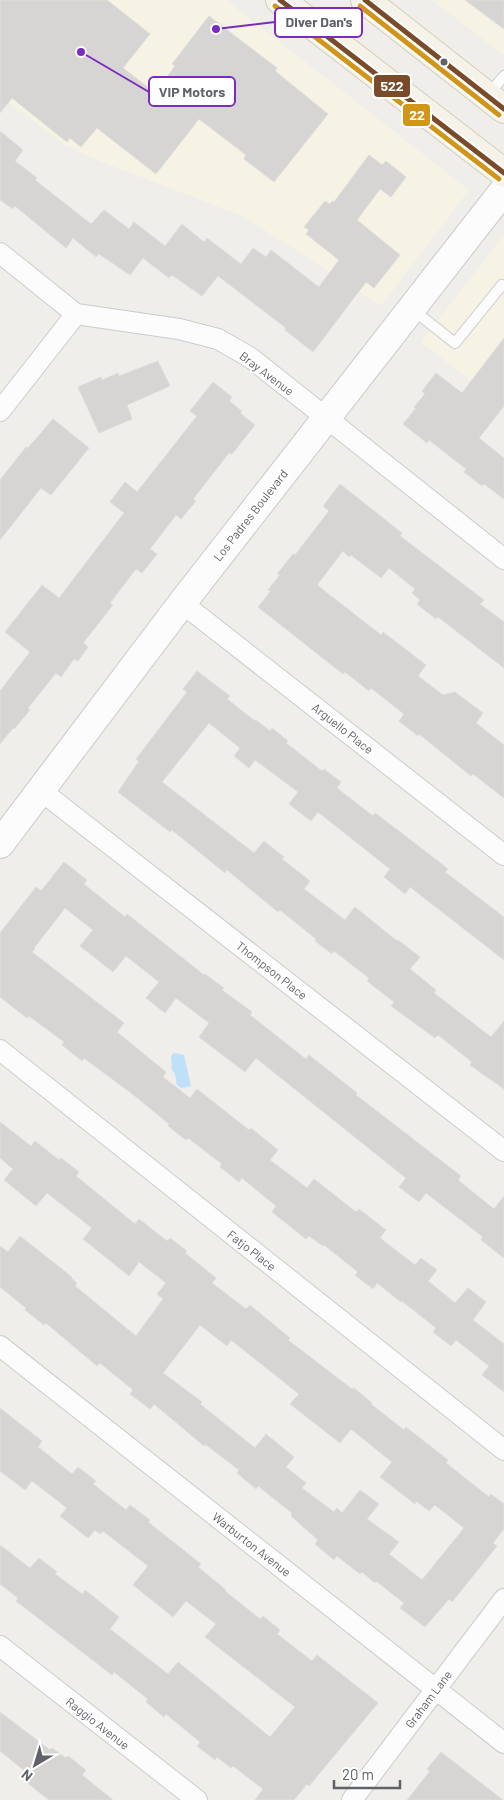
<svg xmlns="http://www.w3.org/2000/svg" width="504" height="1800" viewBox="0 0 504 1800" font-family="Barlow,sans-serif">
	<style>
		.commercial { fill: #f7f3e4 }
		.water { fill: #bfe0f9 }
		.building { fill: #d6d5d3; stroke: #deddd9; fill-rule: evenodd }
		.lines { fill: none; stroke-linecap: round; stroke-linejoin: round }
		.lane-casing { stroke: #cbcccc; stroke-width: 12 }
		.street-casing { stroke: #cbcccc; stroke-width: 22 }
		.secondary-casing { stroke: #cacacb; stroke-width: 30 }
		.primary-casing { stroke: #d7ceb8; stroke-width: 30 }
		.lane { stroke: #fdfcfc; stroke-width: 10 }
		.street { stroke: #fdfcfc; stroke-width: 20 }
		.secondary { stroke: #fdfcfc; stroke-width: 28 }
		.primary { stroke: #f4f2e9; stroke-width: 28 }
		.bus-1-casing { stroke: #fff; stroke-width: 9 }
		.bus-2-casing { stroke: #fff; stroke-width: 9 }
		.bus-1 { stroke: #7a4b2a; stroke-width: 5 }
		.bus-2 { stroke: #d1951a; stroke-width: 5 }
		.bus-dot { fill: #5f6368; stroke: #fff; stroke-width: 2 }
		.labels { text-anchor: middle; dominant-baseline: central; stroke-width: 4; stroke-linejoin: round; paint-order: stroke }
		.street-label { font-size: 12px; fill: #5f6368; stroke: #fff }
		.leader { fill: none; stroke: #7b2cbf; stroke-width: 2 }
		.callout-dot { fill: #7b2cbf; stroke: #fff; stroke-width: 2 }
		.callout { fill: #fff; stroke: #7b2cbf; stroke-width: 2 }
		.callout-label { font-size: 14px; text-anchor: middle; font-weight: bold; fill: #5f6368 }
		.line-badge { stroke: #fff; stroke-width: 2 }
		.badge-label { font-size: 14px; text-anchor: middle; font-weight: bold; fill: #fff }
	</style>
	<rect width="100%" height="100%" fill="#efeeea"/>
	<path class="commercial" d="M0 0H226L469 190 381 306 245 217 100 161 65 145 0 96Z
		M432 0H504V55Z
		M504 235V407L421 342Z"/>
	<path class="water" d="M174 1053 184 1055 191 1086 181 1088 177 1085 175 1074 172 1070 171 1056Z"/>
	<path class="building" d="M0 0H107L150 34 123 68 155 93 175 66 172 64 209 16 277 68 275 71 328 114 274 182 244 159 246 155 199 119 156 174 97 128 81 147 70 138 67 142 12 98 0 113Z
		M465 0H504V29Z
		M0 131 23 150 15 161 37 178 35 180 91 224 104 210 129 229 134 222 165 246 182 224 204 242 207 238 241 264 253 248 266 257 271 250 319 287 339 260 306 234 309 230 304 227 325 201 330 204 332 201 334 202 369 155 382 165 386 161 406 177 391 197 380 189 357 220 400 255 374 288 366 282 313 352 285 330 286 328 218 276 202 296 172 275 169 278 143 258 130 275 99 254 96 257 73 238 66 248 15 206 13 209 0 200Z
		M504 338V406L479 438 504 458V499L484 484 482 486 464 472 466 469 429 440 427 443 403 424 416 408 414 407 425 394 422 391 436 373 462 393Z
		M158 361 170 386 127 405 132 419 99 433 78 387 101 377 102 380 118 373 119 376Z
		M213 382 232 397 229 401 242 411 240 413 255 425 232 454 229 453 193 499 196 501 181 519 176 515 150 549 157 554 142 573 136 569 110 603 113 605 83 643 88 647 78 661 74 659 61 677 56 673 28 708 30 710 14 729 13 728 0 744V691L30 652 5 632 42 585 59 598 124 513 110 502 125 482 137 492 197 416 190 411Z
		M53 419 89 448 51 495 41 488 0 540V480L26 447 28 448Z
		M340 484 402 533 400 536 484 600 480 604 504 622V668L438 617 436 619 417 604 420 600 412 593 415 589 389 568 381 578 351 555 349 557 343 551 317 585 381 635 383 632 426 665 418 676 443 695 455 692 483 713 476 723 504 745V798L473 774 471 776 419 734 418 736 399 721 404 714 371 688 369 691 345 672 343 674 258 607 271 591 268 590 280 575 277 574 293 554 295 555 329 511 323 506Z
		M197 671 230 696 227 699 255 721 256 720 270 731 272 728 288 741 286 743 322 771 324 769 341 782 337 788 373 816 375 813 399 831 448 869 445 872 504 917V960L410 887 405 894 384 877 390 869 318 812 311 821 289 804 298 792 255 760 249 768 234 756 240 748 209 723 162 782 254 853 264 841 284 857 282 859 310 881 304 889 345 920 355 907 397 941 398 940 420 957 410 969 436 990 434 993 491 1037 504 1021V1089L470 1065 472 1062 438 1035 435 1038 391 1006 394 1002 367 981 369 978 334 951 332 954 315 941 316 939 280 910 278 912 227 870 225 873 172 830 170 832 118 792 139 761 136 759 187 692 183 689Z
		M64 862 87 880 84 884 125 917 127 914 204 975 205 974 224 988 222 990 252 1012 250 1015 306 1059 309 1055 357 1093 356 1095 461 1176 458 1180 494 1209 504 1196V1258L481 1240 483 1237 426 1193 419 1202 399 1187 406 1178 256 1058 245 1072 199 1037 209 1023 176 998 165 1013 146 998 159 982 126 956 113 972 80 946 93 930 65 908 34 948 35 949 32 952 124 1023 117 1032 166 1072 163 1077 190 1098 197 1089 249 1130 251 1128 278 1150 270 1160 307 1188 314 1179 356 1212 359 1209 386 1230 380 1238 415 1265 421 1258 437 1270 428 1281 455 1303 468 1288 486 1302 473 1320 504 1344V1392L482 1375 489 1366 456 1340 451 1346 433 1332 436 1328 402 1301 401 1302 377 1283 373 1289 355 1275 358 1272 324 1245 323 1246 309 1236 306 1239 272 1212 276 1206 242 1178 239 1182 220 1167 222 1164 188 1138 186 1140 168 1126 169 1124 135 1096 84 1058 82 1061 62 1045 64 1042 29 1016 27 1018 0 997V933L36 887 41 891Z
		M0 1122 31 1146 35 1141 59 1160 61 1158 79 1172 76 1176 135 1224 139 1219 167 1241 170 1238 187 1251 185 1253 216 1278 212 1283 246 1309 250 1305 290 1338 288 1340 352 1389 354 1388 372 1403 371 1404 404 1430 406 1427 425 1442 448 1460 446 1463 489 1497 491 1494 504 1504V1529L493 1543 497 1546 452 1602 449 1599 425 1627 400 1608 404 1603 376 1581 375 1583 362 1572 360 1574 337 1556 334 1560 315 1544 318 1540 291 1516 292 1513 258 1486 256 1489 237 1473 239 1470 205 1444 204 1446 154 1404 150 1409 130 1394 133 1390 100 1363 97 1366 46 1323 44 1325 25 1310 26 1308 0 1287V1246L8 1252 20 1236 72 1277 71 1278 77 1283 75 1286 136 1336 163 1299 157 1294 166 1283 139 1262 129 1276 83 1239 92 1228 47 1193 36 1206 4 1180 13 1169 0 1158ZM200 1325 227 1346 231 1340 299 1394 290 1404 340 1443 351 1429 392 1462 380 1477 415 1504 416 1501 429 1511 435 1505 464 1528 422 1580 389 1554 399 1542 367 1519 379 1504 360 1490 342 1513 337 1508 334 1512 302 1488 306 1483 286 1467 294 1457 266 1434 255 1448 200 1404 202 1402 163 1373Z
		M0 1408 42 1441 38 1447 72 1474 78 1467 96 1481 93 1484 126 1510 130 1505 150 1520 148 1522 201 1564 198 1567 226 1590 225 1591 260 1619 263 1616 280 1630 277 1634 312 1661 317 1655 378 1703 309 1786 307 1784 294 1800H255L263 1789 233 1766 231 1768 217 1757 215 1760 197 1746 200 1742 166 1714 164 1717 146 1702 148 1699 114 1672 112 1675 16 1601 18 1598 0 1584V1545L30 1568 39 1558 57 1572 55 1574 82 1594 85 1590 119 1617 110 1629 168 1674 178 1662 270 1737 295 1707 205 1637 216 1624 186 1601 173 1617 133 1585 148 1566 103 1531 100 1534 95 1530 88 1538 60 1516 67 1508 32 1481 25 1490 0 1471Z
		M0 1712 50 1750 52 1748 66 1758 68 1756 86 1770 82 1775 113 1800H49L26 1782 31 1776 0 1751Z
		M441 1752 503 1800H407L430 1771 427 1769Z"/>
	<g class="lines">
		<g class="lane-casing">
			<path id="lane" d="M489 94 504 76
				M413 310 455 343 502 285 504 286"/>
		</g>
		<g class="street-casing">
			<path id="street" d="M0 253 76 314 179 329 218 339 251 358 504 559
				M0 411 76 314
				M182 603 504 855
				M40 790 504 1151
				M0 1050 504 1450
				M0 1346 504 1743
				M0 1646 197 1800
				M352 1800 504 1599"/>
		</g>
		<g class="secondary-casing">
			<path id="secondary" d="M0 844 182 603 504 190"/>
		</g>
		<g class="primary-casing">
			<path id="primary" d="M280 0 504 173
				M365 0 504 109"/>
		</g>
		<use href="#lane" class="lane"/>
		<use href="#street" class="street"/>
		<use href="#secondary" class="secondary"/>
		<use href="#primary" class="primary"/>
		<g class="bus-1-casing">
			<path id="bus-1" d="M280 0 504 173
				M365 0 504 109"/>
		</g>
		<g class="bus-2-casing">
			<path id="bus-2" d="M275 6 499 179
				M360 6 499 115"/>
		</g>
		<use href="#bus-1" class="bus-1"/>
		<use href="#bus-2" class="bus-2"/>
	</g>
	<circle class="bus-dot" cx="444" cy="62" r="4.5"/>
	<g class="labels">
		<g class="street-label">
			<text transform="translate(267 373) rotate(37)">Bray Avenue</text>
			<text transform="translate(250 515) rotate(-52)">Los Padres Boulevard</text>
			<text transform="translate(343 728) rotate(38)">Arguello Place</text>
			<text transform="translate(272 970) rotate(38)">Thompson Place</text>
			<text transform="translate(252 1250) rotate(38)">Fatjo Place</text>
			<text transform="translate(252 1544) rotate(38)">Warburton Avenue</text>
			<text transform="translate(428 1699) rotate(-53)">Graham Lane</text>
			<text transform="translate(98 1723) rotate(38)">Raggio Avenue</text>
		</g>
	</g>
	<path class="leader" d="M216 29L275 22M81 52L149 92"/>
	<g class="callout-dot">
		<circle cx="216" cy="29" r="5"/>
		<circle cx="81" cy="52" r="5"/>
	</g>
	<g class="callout">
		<rect x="275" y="8" width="87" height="29" rx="5"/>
		<rect x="149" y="77" width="86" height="29" rx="5"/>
	</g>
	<g class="callout-label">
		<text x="319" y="27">Diver Dan's</text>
		<text x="192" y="97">VIP Motors</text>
	</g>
	<g class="line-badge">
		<rect x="373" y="74" width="38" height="24" rx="5" fill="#7a4b2a"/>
		<rect x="402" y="103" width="29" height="24" rx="5" fill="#d1951a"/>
	</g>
	<g class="badge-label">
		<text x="392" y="91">522</text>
		<text x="417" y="120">22</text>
	</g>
	<g transform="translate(35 1765) rotate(218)" stroke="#ffffff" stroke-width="4" paint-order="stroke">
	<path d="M0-4L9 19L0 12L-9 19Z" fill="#5f6368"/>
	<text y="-8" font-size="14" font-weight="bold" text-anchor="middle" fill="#5f6368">N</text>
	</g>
	<path d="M334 1780v8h66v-8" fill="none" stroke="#5f6368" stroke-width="2.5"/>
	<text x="342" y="1780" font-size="15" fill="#5f6368" stroke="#ffffff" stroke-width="4" paint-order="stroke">20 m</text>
</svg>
